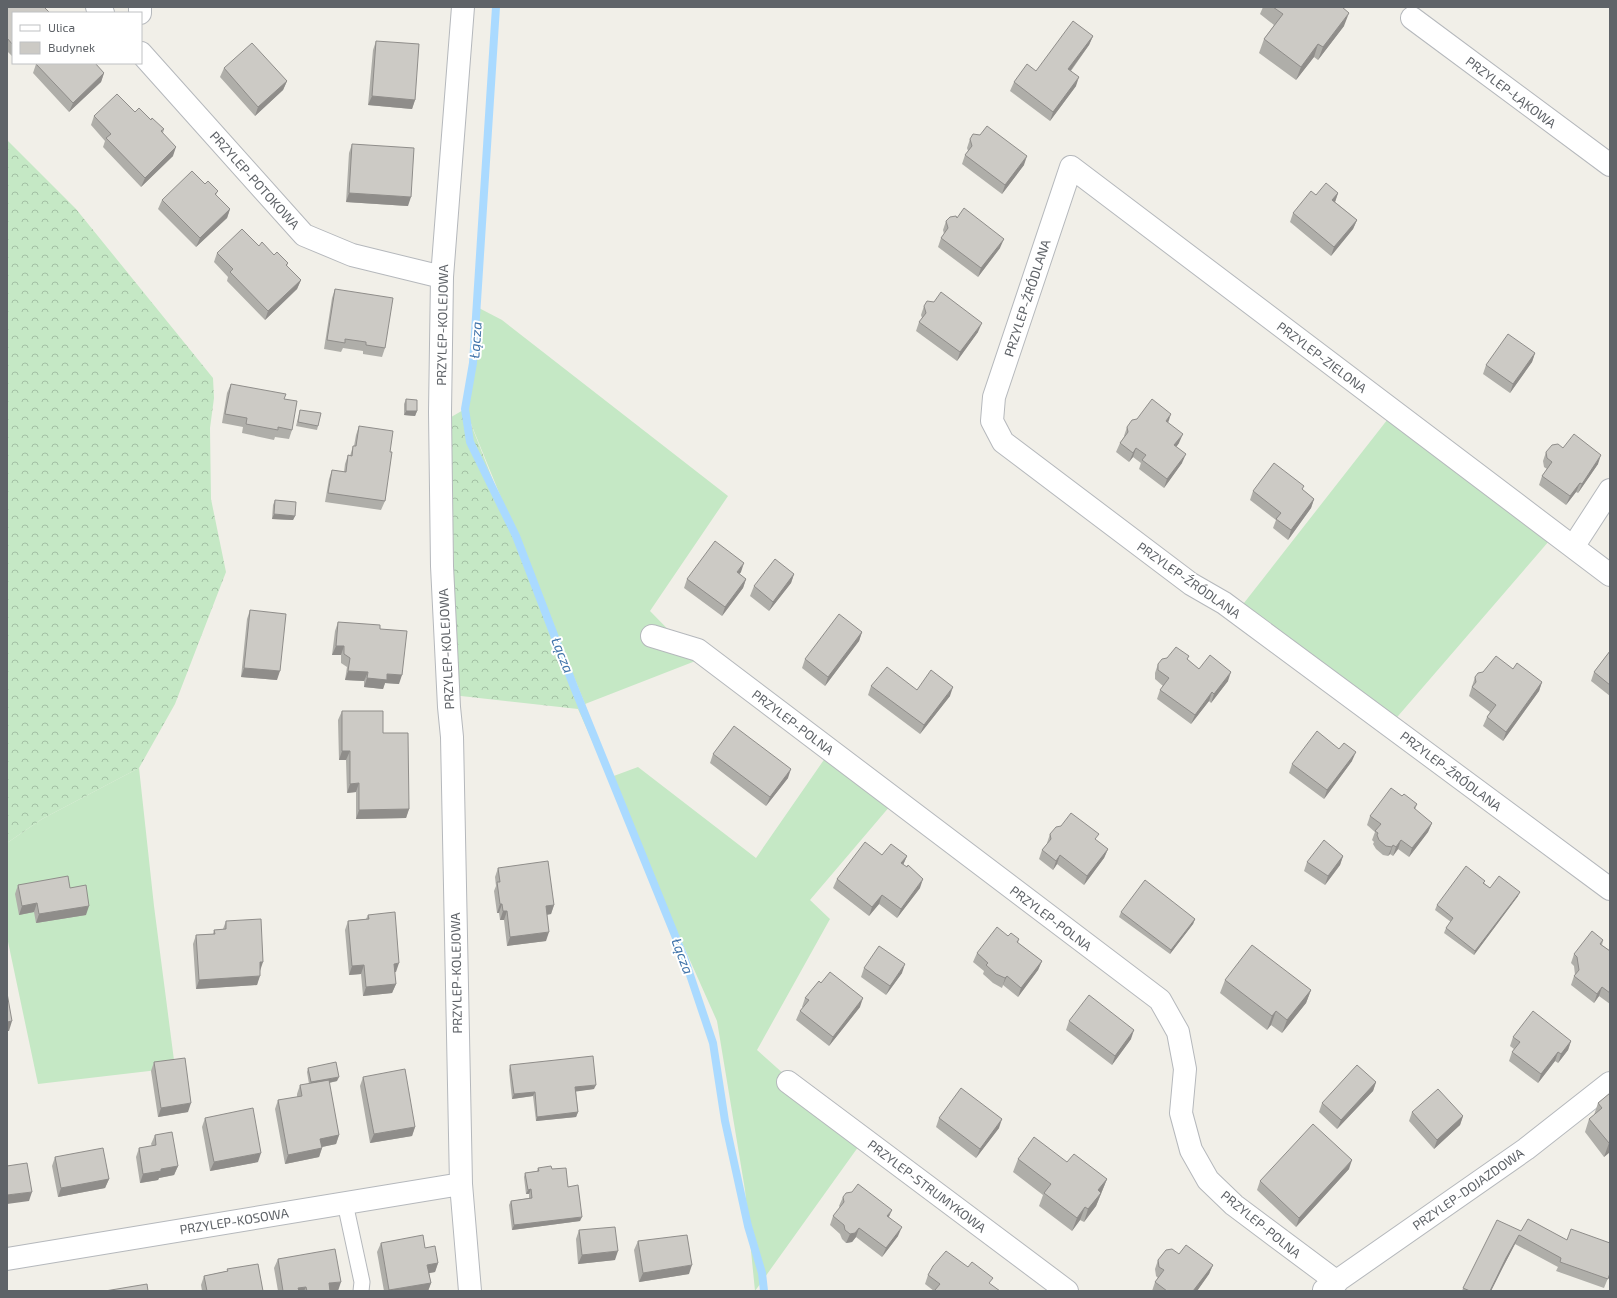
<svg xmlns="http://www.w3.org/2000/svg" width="1617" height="1298" viewBox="0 0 1617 1298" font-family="'Exo 2',sans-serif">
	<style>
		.grass { fill: #c5e8c5 }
		.forest { fill: url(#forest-crowns) }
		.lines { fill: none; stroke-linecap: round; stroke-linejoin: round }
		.stream { stroke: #aadaff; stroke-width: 8 }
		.service-casing { stroke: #b5b8bc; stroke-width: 17 }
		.minor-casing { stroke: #b5b8bc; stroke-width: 24 }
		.service { stroke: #fff; stroke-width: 15 }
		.minor { stroke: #fff; stroke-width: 22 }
		.wall { fill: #afaea9 }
		.shaded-wall { fill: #8f8d8a }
		.building { fill: #cccac5; stroke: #8f8d8a }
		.labels { text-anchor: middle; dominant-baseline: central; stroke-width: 4; stroke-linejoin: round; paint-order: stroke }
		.street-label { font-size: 13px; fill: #5f6368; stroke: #fff }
		.water-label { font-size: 14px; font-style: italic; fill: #4174aa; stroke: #fff }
	</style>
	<defs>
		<pattern id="forest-crowns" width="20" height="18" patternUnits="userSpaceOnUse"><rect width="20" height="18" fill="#c5e8c5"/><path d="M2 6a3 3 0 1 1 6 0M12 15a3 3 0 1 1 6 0" fill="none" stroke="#a3c0a4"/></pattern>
	</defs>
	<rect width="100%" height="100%" fill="#f1efe8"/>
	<path class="grass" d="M477 307 502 320 728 496 650 611 698 660 585 704 611 777 638 767 756 858 830 751 896 799 810 900 830 919 757 1050 861 1143 755 1291 745 1190 717 1021 578 709 585 704 465 409Z
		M1391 415 1549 541 1386 730 1233 617Z
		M139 768 154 906 175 1068 38 1084 7 937V843L42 819Z"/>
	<path class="forest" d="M7 140 76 209 213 378 214 398 210 428 211 499 226 572 175 704 139 768 42 819 7 843Z
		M465 409 574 687 585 704 578 709 452 695C454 603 456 511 446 420Z"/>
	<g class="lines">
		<path class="stream" d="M496 7 473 363 465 409 470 442 516 536 574 687 685 960 713 1043 725 1121 748 1226 762 1273 764 1291"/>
		<g class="service-casing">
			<path id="service" d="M345 1203 362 1282 361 1291"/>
		</g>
		<g class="minor-casing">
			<path id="minor" d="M97 7 103 13
				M463 7 442 277 440 412 442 566 449 707 452 737 461 1184 470 1291
				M140 13V7
				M1412 18 1610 165
				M141 53 304 235 352 255 442 277
				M1573 547 1610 490
				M1610 575 1071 167 994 397 992 421 1003 442 1191 584 1224 603 1610 889
				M652 636 698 650 1160 1000 1178 1032 1185 1069 1181 1113 1191 1150 1208 1180 1234 1205 1337 1282
				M788 1082 1067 1291
				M7 1259 461 1184
				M1324 1290 1526 1149 1610 1083"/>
		</g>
		<use href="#service" class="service"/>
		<use href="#minor" class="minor"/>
	</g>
	<path class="wall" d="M7 7 13 13V57L7 51Z
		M1263 7H1342L1344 26 1318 60 1314 57 1296 80 1259 53 1264 39 1274 25 1260 14Z
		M1093 36 1089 45 1071 71 1076 86 1050 121 1010 91 1014 82 1036 71Z
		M376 41 415 100 412 109 368 105 373 50Z
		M36 64 104 73 101 82 69 112 33 73Z
		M224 68 287 81 283 90 255 116 220 77Z
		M135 112 151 120 164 129 163 133 173 156 141 187 103 147 105 141 91 125 94 116Z
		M970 139 1024 165 1002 194 962 164 965 155 968 151 967 148Z
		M352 144 408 206 346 202 349 153Z
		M205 184 218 191 216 195 230 209 227 218 196 247 158 209 162 200Z
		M1338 193 1335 202 1357 220 1353 229 1331 256 1290 222 1293 213 1316 195Z
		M946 221 1000 248 978 277 938 247 941 238 944 234 943 230Z
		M259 246 288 263 287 266 301 280 297 289 265 320 227 281 228 277 214 262 217 253Z
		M335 289 385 348 382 357 363 354V351L343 348 341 352 324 349 332 298Z
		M924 306 978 332 957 361 916 331 919 322 922 318 921 315Z
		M1535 353 1532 362 1510 393 1483 374 1486 365Z
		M231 384 284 399 292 430 289 439 275 437 274 440 242 433 243 427 222 423 227 393Z
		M406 399 417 411 415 416 404 415V404Z
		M300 410 318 426 317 430 296 426Z
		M1168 423 1179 443 1176 447 1182 463 1164 488 1139 469 1141 463 1133 457 1129 462 1116 452 1120 443 1124 437V436L1127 427Z
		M359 426 390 452 385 501 381 510 325 502 329 479 332 470 344 472 345 464 348 455 350 456 353 446H354L356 435Z
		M1563 448 1598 464 1578 493 1576 492 1566 505 1539 485 1542 476 1547 469 1544 467 1543 461 1546 452Z
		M1303 490 1314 499 1311 508 1288 540 1273 528 1276 520 1250 500 1253 491Z
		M275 500 295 516 293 520 272 519 273 505Z
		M741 572 739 574 746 579 743 588 722 616 684 588 687 579Z
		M794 574 791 583 769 611 750 596 754 586Z
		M250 610 277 680 241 677 247 619Z
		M338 622 380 629 399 684 385 683 383 689 364 687V681L345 680 347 667 341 663V655H332L335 631Z
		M862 632 859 641 825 686 802 668 805 659Z
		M1610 651V696L1591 681 1594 672Z
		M1189 656 1187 659 1199 669 1228 681 1211 703 1209 701 1191 724 1157 699 1160 690 1163 686 1155 679V673L1158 664Z
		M1513 669 1542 682 1539 691 1503 741 1483 726 1487 717 1490 712 1469 696 1475 677Z
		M871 686 917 690 950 696 920 734 868 695Z
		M342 711 383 733 409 809 406 818 356 819V792L347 793 346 760H339L338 720Z
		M713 754 788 778 766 806 710 763Z
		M1352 761 1324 799 1289 773 1292 764Z
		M1402 796 1417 804 1415 810 1432 823 1428 832 1409 857 1398 849 1393 856 1390 854 1388 856 1383 855 1376 849 1373 844 1374 842 1372 840 1375 832 1367 825 1370 816Z
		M1050 834 1097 841 1108 849 1104 858 1084 885 1057 864 1053 870 1039 859 1042 850 1047 844V843Z
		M882 855 907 856 903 865 920 888 897 918 879 904 869 916 833 888 837 879Z
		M1343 856 1340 865 1325 885 1304 871 1307 862Z
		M498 868 554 905 551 914 547 915 546 941 507 946 504 920H500L499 913H497L494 891 496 886 495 877Z
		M1485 881 1484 883 1490 888 1518 896 1474 955 1444 933 1446 928 1451 922 1435 910 1437 905Z
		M18 885 70 888 86 915 36 923 34 912 19 915 15 894Z
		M1121 912 1195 919 1193 924 1170 954 1119 917Z
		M368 915 396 972H394L396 984 392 993 363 996 361 974 349 975 345 930 348 921 366 919Z
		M226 921 260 971 257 985 196 989 193 944 196 935 213 934 214 930 223 929Z
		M1008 936 1019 939 1018 943 1042 961 1038 970 1018 997 1003 985 1002 988 993 983 983 974 984 971 973 962 977 953Z
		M1603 940 1602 945 1610 951V1004L1599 996 1594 1003 1571 985 1574 976 1575 975 1574 966 1571 963 1574 954Z
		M864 968 902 973 886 995 861 977Z
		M1225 980 1311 990 1306 1003 1282 1033 1271 1025 1267 1030 1220 993Z
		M821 983 860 1007 829 1046 796 1020 800 1011 803 1007H802L805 998Z
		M1069 1021 1131 1039 1112 1065 1066 1030Z
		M1513 1037 1571 1041 1568 1050 1558 1063 1555 1061 1538 1083 1509 1061 1512 1052 1514 1049 1510 1046Z
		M154 1062 188 1112 158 1117 151 1071Z
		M510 1065 594 1089 576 1091 578 1112 576 1117 536 1121 533 1096 512 1099 509 1070Z
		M308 1068 337 1081 329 1083 339 1135 336 1144 322 1147V1148L319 1157 285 1164 275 1109 278 1100 297 1097V1094L300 1085 309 1084 307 1072Z
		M363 1077 415 1127 412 1136 370 1143 360 1086Z
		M1376 1082 1373 1091 1337 1129 1319 1112 1322 1103Z
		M1610 1093V1152L1604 1157 1585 1132 1589 1119 1594 1115 1598 1103Z
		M1412 1112 1463 1116 1460 1125 1434 1149 1409 1121Z
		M205 1118 258 1162 210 1171 202 1127Z
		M939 1118 999 1128 976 1158 936 1127Z
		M155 1135 178 1166 174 1175 159 1178 158 1180 140 1183 136 1157 139 1148 152 1146 151 1144Z
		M55 1157 109 1179 105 1188 58 1197 52 1166Z
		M1018 1159 1067 1162 1107 1179 1096 1206 1084 1222 1080 1220 1072 1231 1039 1206 1043 1195 1013 1172Z
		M538 1168 552 1169 568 1187 580 1221 512 1230 509 1205 511 1201 529 1198V1194H526L524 1177 525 1173 537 1171Z
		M1349 1169 1296 1227 1257 1190 1260 1181Z
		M843 1197 889 1217 898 1236 882 1257 856 1237 852 1242 846 1243 842 1239 840 1234 830 1225 833 1216 840 1208 839 1206Z
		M579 1230 615 1260 578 1264 576 1239Z
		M1521 1231 1610 1273 1604 1288 1556 1271 1558 1267 1515 1244 1503 1267 1491 1291H1462L1463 1288Z
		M638 1241 689 1274 639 1282 634 1250Z
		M381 1243 425 1248 438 1263 435 1272 429 1273 431 1283 428 1291H384L377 1252Z
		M1179 1254 1213 1265 1209 1274 1197 1291H1152L1155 1282 1158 1278 1156 1276 1155 1269 1158 1260Z
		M278 1259 338 1291H278L274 1268Z
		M227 1269 263 1291H202L201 1285 204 1276 227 1271Z
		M928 1275 990 1284 1000 1291H934L925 1284Z"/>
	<path class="shaded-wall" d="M1349 13 1344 26 1318 60 1323 47Z
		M1093 36 1089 45 1065 78 1068 69Z
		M1318 44 1314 57 1296 80 1301 67Z
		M104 73 101 82 69 112 73 103Z
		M1079 77 1076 86 1050 121 1053 112Z
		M287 81 283 90 255 116 258 107Z
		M372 96 415 100 412 109 368 105Z
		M176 147 173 156 141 187 145 178Z
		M1027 156 1024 165 1002 194 1005 185Z
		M349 193 411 197 408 206 346 202Z
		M1338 193 1335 202 1329 209 1332 200Z
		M230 209 227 218 196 247 200 238Z
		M1357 220 1353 229 1331 256 1334 247Z
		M1004 239 1000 248 978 277 981 268Z
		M301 280 297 289 265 320 268 311Z
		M982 323 978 332 957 361 960 352Z
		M1535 353 1532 362 1510 393 1513 384Z
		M406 411H417L415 416 404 415Z
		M1171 414 1168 423 1162 430 1166 421Z
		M1183 434 1179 443 1171 454 1174 445Z
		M1136 448 1133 457 1129 462 1133 453Z
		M1186 454 1182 463 1164 488 1167 479Z
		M1601 455 1598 464 1578 493 1582 484Z
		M1580 483 1576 492 1566 505 1570 496Z
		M1314 499 1311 508 1288 540 1291 530Z
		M274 514 295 516 293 520 272 519Z
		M744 563 741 572 734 581 737 572Z
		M794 574 791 583 769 611 773 602Z
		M746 579 743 588 722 616 725 607Z
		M862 632 859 641 825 686 828 677Z
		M336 646H344L341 655H332Z
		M244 668 280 671 277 680 241 677Z
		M348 671 368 672 364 681 345 680Z
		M1231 672 1228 681 1211 703 1214 694Z
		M387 674 402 675 399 684 385 683 383 689 364 687 367 678Z
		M1542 682 1539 691 1503 741 1506 732Z
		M953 687 950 696 920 734 924 725Z
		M1212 692 1209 701 1191 724 1195 715Z
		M342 751H350L346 760H339Z
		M1356 752 1352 761 1324 799 1327 790Z
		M791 769 788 778 766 806 770 797Z
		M359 783 356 792 347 793 350 784Z
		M409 809 406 818 356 819 359 810Z
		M1432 823 1428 832 1409 857 1412 848Z
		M1401 840 1398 849 1393 856 1396 847Z
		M1393 845 1390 854 1388 856 1392 847Z
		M1108 849 1104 858 1084 885 1087 876Z
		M1060 855 1057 864 1053 870 1056 861Z
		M907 856 903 865 901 863Z
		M1343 856 1340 865 1325 885 1328 876Z
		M923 879 920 888 897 918 901 909Z
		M1520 892 1518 896 1474 955 1475 951Z
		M882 895 879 904 869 916 872 907Z
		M37 903 34 912 19 915 22 906Z
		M500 904H502L499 913H497Z
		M554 905 551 914 543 915 546 906Z
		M89 906 86 915 36 923 39 914Z
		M503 911H507L504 920H500Z
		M1195 919 1193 924 1170 954 1171 950Z
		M549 932 546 941 507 946 510 937Z
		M1042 961 1038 970 1018 997 1021 988Z
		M260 962H263L260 971Z
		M399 963 396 972 390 973 394 964Z
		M905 964 902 973 886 995 890 986Z
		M364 965 361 974 349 975 352 966Z
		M260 976 257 985 196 989 199 980Z
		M1007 976 1003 985 1002 988 1005 978Z
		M396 984 392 993 363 996 366 987Z
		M1602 987 1599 996 1594 1003 1597 994Z
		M1311 990 1306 1003 1282 1033 1287 1020Z
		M863 998 860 1007 829 1046 833 1037Z
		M1276 1011 1271 1025 1267 1030 1272 1016Z
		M12 1021 9 1031H7V1022Z
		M1134 1030 1131 1039 1112 1065 1115 1056Z
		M1571 1041 1568 1050 1558 1063 1561 1054Z
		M1558 1052 1555 1061 1538 1083 1541 1074Z
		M339 1077 337 1081 309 1087 311 1082Z
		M1376 1082 1373 1091 1337 1129 1341 1120Z
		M596 1085 594 1089 573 1092 575 1087Z
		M535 1092 533 1096 512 1099 514 1094Z
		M191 1103 188 1112 158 1117 161 1108Z
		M578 1112 576 1117 536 1121 537 1117Z
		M1463 1116 1460 1125 1434 1149 1437 1140Z
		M1002 1119 999 1128 976 1158 980 1149Z
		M415 1127 412 1136 370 1143 374 1134Z
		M339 1135 336 1144 317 1148 320 1139Z
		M1609 1143H1610V1152L1604 1157Z
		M322 1148 319 1157 285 1164 288 1155Z
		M261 1153 258 1162 210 1171 214 1162Z
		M1352 1160 1349 1169 1296 1227 1299 1218Z
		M178 1166 174 1175 159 1178 158 1180 140 1183 143 1174 161 1169Z
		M109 1179 105 1188 58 1197 61 1188Z
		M1107 1179 1096 1206 1084 1222 1088 1209 1098 1190Z
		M531 1189 529 1194H526L528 1190Z
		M32 1192 29 1201 7 1204V1195Z
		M1085 1207 1080 1220 1072 1231 1077 1218Z
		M892 1210 888 1219 887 1216Z
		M582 1217 580 1221 512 1230 514 1225Z
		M902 1227 898 1236 882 1257 886 1248Z
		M859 1228 856 1237 852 1242 846 1243 850 1234Z
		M1519 1235 1515 1244 1503 1267 1491 1291H1490L1506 1258Z
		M618 1251 615 1260 578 1264 582 1255Z
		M438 1263 435 1272 424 1274 427 1265Z
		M692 1265 689 1274 639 1282 643 1273Z
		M1213 1265 1209 1274 1197 1291H1193Z
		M341 1282 338 1291H326L329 1283Z
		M431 1283 428 1291H389V1290Z
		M306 1287 304 1291H297L298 1288Z"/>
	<path class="building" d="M7 7H44L50 13H13V45L7 38Z
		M1273 7H1342L1349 13 1323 47 1318 44 1301 67 1264 39 1283 14Z
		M1073 21 1093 36 1068 69 1079 77 1053 112 1014 82 1027 64 1036 71Z
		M376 41 419 44 415 100 372 96Z
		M252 43 287 81 258 107 224 68Z
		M37 63H95L104 73 73 103 36 64Z
		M117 94 135 112 139 108 151 120 152 118 164 129 161 131 176 147 145 178 106 138 111 134 94 116Z
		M987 126 1027 156 1005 185 965 155 972 146 970 139 973 134 980 135Z
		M352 144 414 148 411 197 349 193Z
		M192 171 205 184 208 181 218 191 215 194 230 209 200 238 162 200Z
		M1326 183 1338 193 1332 200 1357 220 1334 247 1293 213 1311 191 1316 195Z
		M964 208 1004 239 981 268 941 238 948 228 946 221 950 217 956 216 957 218Z
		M242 229 259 246 262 242 274 255 277 252 288 263 286 265 301 280 268 311 230 272 233 269 217 253Z
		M335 289 393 298 385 348 366 345V342L345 339V343L327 340Z
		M941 292 982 323 960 352 919 322 926 313 924 306 927 301 934 302Z
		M1508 334 1535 353 1513 384 1486 365Z
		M231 384 286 394 284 399 297 401 292 430 278 427V430L246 424 247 418 225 414Z
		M406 399 417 400V411H406Z
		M1152 399 1171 414 1166 421 1183 434 1174 445 1186 454 1167 479 1142 460 1146 455 1136 448 1133 453 1120 443 1128 432 1127 427 1132 420 1137 419Z
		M300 410 321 413 318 426 298 422Z
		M359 426 393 431 390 452H392L385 501 328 493 332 470 346 472 348 455 352 456 353 446H356Z
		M1574 434 1601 455 1582 484 1580 483 1570 496 1542 476 1552 462 1547 458 1546 452 1552 445 1558 444 1563 448Z
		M1274 463 1304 486 1302 489 1314 499 1291 530 1276 519 1281 513 1253 491Z
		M275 500 296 502 295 516 274 514Z
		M715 541 744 563 737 572 746 579 725 607 687 579Z
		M775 559 794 574 773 602 754 586Z
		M250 610 286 614 280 671 244 668Z
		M839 614 862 632 828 677 805 659Z
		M338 622 380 625V629L407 631 402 675 387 674V680L367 678 368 672 348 671 350 658 344 654V646H336Z
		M1176 647 1189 656 1187 659 1199 669 1210 655 1231 672 1214 694 1212 692 1195 715 1160 690 1169 678 1158 670V664L1162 659 1167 658Z
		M1610 651V685L1594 672Z
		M1496 656 1513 669 1517 663 1542 682 1506 732 1487 717 1496 705 1472 687 1476 682 1475 677 1478 673 1483 672Z
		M887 667 917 690 931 670 953 687 924 725 871 686Z
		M342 711H383V733H408L409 809 359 810V783L350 784V751H342Z
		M734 726 791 769 770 797 713 754Z
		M1317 731 1339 749 1344 743 1356 752 1327 790 1292 764Z
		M1391 788 1402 796 1404 794 1417 804 1414 808 1432 823 1412 848 1401 840 1396 847 1393 845 1392 847 1386 846 1379 840 1377 835 1378 833 1375 831 1381 824 1370 816Z
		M1071 813 1099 834 1095 839 1108 849 1087 876 1060 855 1056 861 1042 850 1051 839 1050 834 1056 827 1061 826Z
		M1324 840 1343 856 1328 876 1307 862Z
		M865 842 882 855 891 844 907 856 901 863 907 867 908 865 923 879 901 909 882 895 872 907 837 879Z
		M548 861 554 905 546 906 549 932 510 937 507 911H503L502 904H500L497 882H500L498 868Z
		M1466 866 1485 881 1483 883 1490 888 1499 876 1520 892 1475 951 1446 928 1453 918 1437 905Z
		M68 876 70 888 86 885 89 906 39 914 37 903 22 906 18 885Z
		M1145 880 1195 919 1171 950 1121 912Z
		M395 912 399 963 394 964 396 984 366 987 364 965 352 966 348 921 369 919 368 915Z
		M261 919 263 962H260V976L199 980 196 935 215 934 214 930 226 929V921Z
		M997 927 1008 936 1011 933 1019 939 1017 942 1042 961 1021 988 1007 976 1005 978 996 974 986 965 988 963 977 953Z
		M1592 931 1603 940 1600 944 1610 951V993L1602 987 1597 994 1574 976 1579 970 1577 957 1574 954Z
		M1252 945 1311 990 1287 1020 1276 1011 1272 1016 1225 980Z
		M879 946 905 964 890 986 864 968Z
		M830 972 863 998 833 1037 800 1011 809 1000 805 998 819 981 821 983Z
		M7 993 12 1021 7 1022Z
		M1089 995 1134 1030 1115 1056 1069 1021Z
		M1533 1011 1571 1041 1561 1054 1558 1052 1541 1074 1512 1052 1520 1042 1513 1037Z
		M593 1056 596 1085 575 1087 578 1112 537 1117 535 1092 514 1094 510 1065Z
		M185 1058 191 1103 161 1108 154 1062Z
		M336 1062 339 1077 311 1082 308 1068Z
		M1357 1065 1376 1082 1341 1120 1322 1103Z
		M405 1069 415 1127 374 1134 363 1077Z
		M329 1080 339 1135 320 1139 322 1148 288 1155 278 1100 302 1096 300 1085Z
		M961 1088 1002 1119 980 1149 939 1118Z
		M1438 1089 1463 1116 1437 1140 1412 1112Z
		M1610 1093V1143H1609L1589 1119 1602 1108 1598 1103Z
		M253 1108 261 1153 214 1162 205 1118Z
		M1313 1124 1352 1160 1299 1218 1260 1181Z
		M172 1132 178 1166 161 1169V1171L143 1174 139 1148 156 1145 155 1135Z
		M1034 1137 1067 1162 1074 1154 1107 1179 1098 1190 1101 1193 1088 1209 1085 1207 1077 1218 1044 1193 1051 1184 1018 1159Z
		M103 1148 109 1179 61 1188 55 1157Z
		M27 1163 32 1192 7 1195V1166Z
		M551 1166 552 1169 566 1168 568 1187 578 1185 582 1217 514 1225 511 1201 532 1198 531 1189 528 1190 525 1173 539 1171 538 1168Z
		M858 1184 892 1210 887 1216 902 1227 886 1248 859 1228 855 1233 850 1234 845 1230 844 1225 833 1216 844 1202 843 1197 846 1193 852 1192Z
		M1528 1219 1567 1240 1571 1229 1610 1243V1273L1608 1279 1560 1262 1561 1258 1519 1235 1506 1258 1490 1291H1470L1463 1288 1497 1220 1521 1231Z
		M615 1227 618 1251 582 1255 579 1230Z
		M423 1235 425 1248 435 1246 438 1263 427 1265 431 1283 389 1290 381 1243Z
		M687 1235 692 1265 643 1273 638 1241Z
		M1186 1245 1213 1265 1193 1291H1167L1155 1282 1164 1270 1159 1267 1158 1260 1166 1250 1172 1249 1179 1254Z
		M335 1249 341 1282 329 1283 330 1291H307L306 1287 298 1288 299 1291H283L278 1259Z
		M946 1251 968 1267 972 1262 993 1278 989 1283 1000 1291H936L935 1290 940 1284 928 1275 933 1266Z
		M258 1264 263 1291H207L204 1276 228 1271 227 1269Z
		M147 1284 148 1291H105Z"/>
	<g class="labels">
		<g class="street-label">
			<text transform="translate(1511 92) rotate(37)">PRZYLEP-ŁĄKOWA</text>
			<text transform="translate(255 180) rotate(48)">PRZYLEP-POTOKOWA</text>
			<text transform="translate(1027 298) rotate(-72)">PRZYLEP-ŹRÓDLANA</text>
			<text transform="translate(442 325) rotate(-89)">PRZYLEP-KOLEJOWA</text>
			<text transform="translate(1322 357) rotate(37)">PRZYLEP-ZIELONA</text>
			<text transform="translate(1189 580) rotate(35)">PRZYLEP-ŹRÓDLANA</text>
			<text transform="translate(446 649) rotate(-93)">PRZYLEP-KOLEJOWA</text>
			<text transform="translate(793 722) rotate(37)">PRZYLEP-POLNA</text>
			<text transform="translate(1451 771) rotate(37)">PRZYLEP-ŹRÓDLANA</text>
			<text transform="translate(1051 918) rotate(37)">PRZYLEP-POLNA</text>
			<text transform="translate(456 973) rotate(-91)">PRZYLEP-KOLEJOWA</text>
			<text transform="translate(927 1186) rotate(37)">PRZYLEP-STRUMYKOWA</text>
			<text transform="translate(1468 1189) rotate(-35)">PRZYLEP-DOJAZDOWA</text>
			<text transform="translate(234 1221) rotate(-9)">PRZYLEP-KOSOWA</text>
			<text transform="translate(1261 1224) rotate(39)">PRZYLEP-POLNA</text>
		</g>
		<g class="water-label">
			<text transform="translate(475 340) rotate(-86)">Łącza</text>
			<text transform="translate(563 655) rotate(68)">Łącza</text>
			<text transform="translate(683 956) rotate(69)">Łącza</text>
		</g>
	</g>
	<rect width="1617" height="1298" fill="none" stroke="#5f6368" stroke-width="16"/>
	<rect x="12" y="12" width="130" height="52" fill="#ffffff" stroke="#bfc1c3"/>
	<rect x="20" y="25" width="20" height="6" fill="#ffffff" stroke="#bfc1c3"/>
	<text x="48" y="32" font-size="12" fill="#5f6368">Ulica</text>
	<rect x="20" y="42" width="20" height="12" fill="#cccac5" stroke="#bfc1c3"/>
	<text x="48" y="52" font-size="12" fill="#5f6368">Budynek</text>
</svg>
